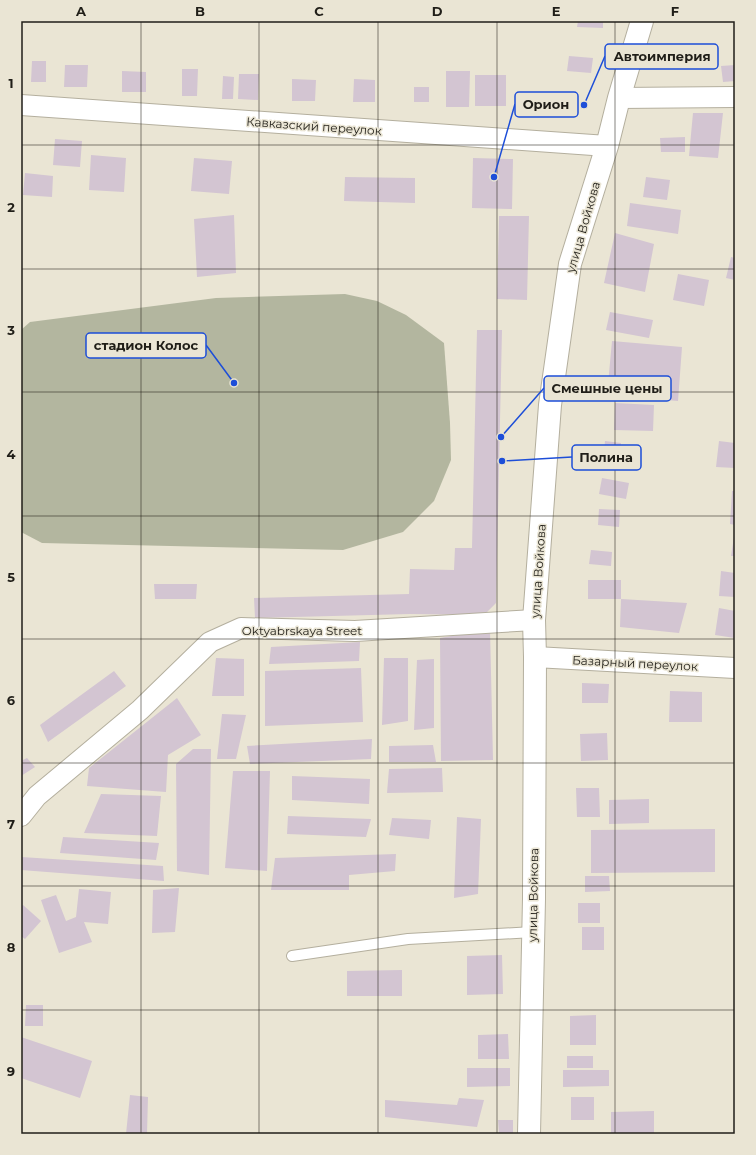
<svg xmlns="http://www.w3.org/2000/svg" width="756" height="1155" viewBox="0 0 756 1155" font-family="Montserrat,sans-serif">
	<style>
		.green { fill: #b3b69f }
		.building { fill: #d3c5d2 }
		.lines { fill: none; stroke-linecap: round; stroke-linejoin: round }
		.service-casing { stroke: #b4af9e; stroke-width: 12 }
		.minor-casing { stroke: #b4af9e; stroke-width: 22 }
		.tertiary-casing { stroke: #b4af9e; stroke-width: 24 }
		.service { stroke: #fff; stroke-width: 10 }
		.minor { stroke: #fff; stroke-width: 20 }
		.tertiary { stroke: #fff; stroke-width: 22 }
		.grid { fill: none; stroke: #201e18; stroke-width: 1; stroke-opacity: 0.55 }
		.labels { text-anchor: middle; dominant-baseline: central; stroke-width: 3; stroke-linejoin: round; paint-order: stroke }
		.street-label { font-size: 12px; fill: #201e18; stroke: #eae5d4 }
		.leader { fill: none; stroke: #1d4ed8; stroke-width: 1.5 }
		.callout-dot { fill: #1d4ed8; stroke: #eae5d4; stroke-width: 1.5 }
		.callout { fill: #eae5d4; stroke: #1d4ed8; stroke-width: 1.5 }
		.callout-label { font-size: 13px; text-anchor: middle; font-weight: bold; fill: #201e18 }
		.neatline { fill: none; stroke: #201e18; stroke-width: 1.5 }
		.grid-label { font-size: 13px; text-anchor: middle; font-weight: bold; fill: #201e18 }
	</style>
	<rect width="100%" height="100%" fill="#eae5d4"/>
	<path class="green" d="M345 294 377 301 406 315 444 343 450 423 451 460 434 501 403 532 343 550 42 543 21 532V330L30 322 216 298Z"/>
	<path class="building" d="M578 21H603V28L577 27Z
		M569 56 593 58 591 73 567 71Z
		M32 61H46V82H31Z
		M65 65H88L87 87H64Z
		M735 65V81L723 82 721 66Z
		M182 69H198L197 96H182Z
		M122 71 146 72V92H122Z
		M446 71H470L469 107H446Z
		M239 74H259L258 100 238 99Z
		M475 75H506V106H475Z
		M223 76 234 77 233 99H222Z
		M292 79 316 80 315 101H292Z
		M354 79 375 80V102H353Z
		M414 87H429V102H414Z
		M693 113H723L718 158 689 156Z
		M685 137V152H661L660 138Z
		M55 139 82 141 80 167 53 165Z
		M91 155 126 158 124 192 89 190Z
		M194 158 232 161 229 194 191 191Z
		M473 158 513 159 512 209 472 208Z
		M25 173 53 176 52 197 23 195Z
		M345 177 415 178V203L344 201Z
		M646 177 670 180 667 200 643 197Z
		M630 203 681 210 678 234 627 226Z
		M234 215 236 273 197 277 194 219Z
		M499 216H529L527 300 497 299Z
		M615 233 654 244 645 292 604 283Z
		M731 257 735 258V280L726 278Z
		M678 274 709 280 704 306 673 300Z
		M610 312 653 320 649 338 606 330Z
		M477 330H502L496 603 484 615 410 614 255 618 254 598 409 594 410 569 454 570 455 548H472Z
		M612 341 682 347 678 401 607 395Z
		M615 403 654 405 653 431 614 430Z
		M605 441 621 443 618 464 603 462Z
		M719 441 735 443V468L716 467Z
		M602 478 629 483 626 499 599 494Z
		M732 491H735V525L730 524Z
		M599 509 620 510 619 527 598 525Z
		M734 537H735V556H731Z
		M591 550 612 552 611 566 589 564Z
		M721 571 735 573V597L719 596Z
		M588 580H621V599H588Z
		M154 584H197L196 599H155Z
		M621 599 687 603 679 633 620 627Z
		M719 608 735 611V638L715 635Z
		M490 629 493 760 441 761 440 638Z
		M360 642 359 661 269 664 271 647Z
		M216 658 244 659V696H212Z
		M384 658H408V721L382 725Z
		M434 659V728L414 730 417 660Z
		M361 668 363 722 265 726V671Z
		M114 671 126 686 48 742 40 725Z
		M582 683 609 684 608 703H582Z
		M670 691 702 692V722H669Z
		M177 698 201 735 168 755 166 792 87 786 89 768Z
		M222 714 246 715 236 759H217Z
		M607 733 608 760 581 761 580 734Z
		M372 739 371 759 250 764 247 746Z
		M433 745 436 762H389V746Z
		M193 749H211L209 875 177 871 176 764Z
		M27 758 35 767 21 776V761Z
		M442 768 443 792 387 793 389 769Z
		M233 771H270L267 871 225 868Z
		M292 776 370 779 369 804 292 800Z
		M576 788H599L600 817H577Z
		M101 794 161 796 157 836 84 833Z
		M649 799V823L609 824V800Z
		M288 816 371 819 366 837 287 834Z
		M457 817 481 819 478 894 454 898Z
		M392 818 431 820 429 839 389 835Z
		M715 829V872L591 873V830Z
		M63 837 159 843 156 860 60 853Z
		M396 854 395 871 349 875V890H271L275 858Z
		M21 857 163 866 164 881 21 870Z
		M585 876H609L610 891 585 892Z
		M179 888 175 932 152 933 153 890Z
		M79 889 111 892 108 924 84 922 92 942 59 953 41 900 56 895 66 921 76 917Z
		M578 903H600V923H578Z
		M23 905 41 921 25 939 21 936V907Z
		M582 927H604V950H582Z
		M502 955 503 994 467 995V956Z
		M402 970V996H347V971Z
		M26 1005H43V1026H25Z
		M596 1015V1045H570V1016Z
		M508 1034 509 1059H478V1035Z
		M21 1037 92 1061 80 1098 21 1078Z
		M567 1056H593V1068H567Z
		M467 1068H510V1086L467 1087Z
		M563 1070H609V1086L563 1087Z
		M130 1095 148 1097 147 1134H126Z
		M571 1097H594V1120H571Z
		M459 1098 484 1100 477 1127 385 1117V1100L457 1105Z
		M654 1111V1134H611V1112Z
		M498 1120H513V1134H499Z"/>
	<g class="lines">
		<g class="service-casing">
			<path id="service" d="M292 956 408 939 533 932"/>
		</g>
		<g class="minor-casing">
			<path id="minor" d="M619 98 735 97
				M21 105 607 146
				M535 657 735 668
				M21 816 37 796 140 710 210 642 241 628 355 631 534 620"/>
		</g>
		<g class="tertiary-casing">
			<path id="tertiary" d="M529 1134 534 899 535 657 534 620 550 405 570 264 607 146 619 98 642 21"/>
		</g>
		<use href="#service" class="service"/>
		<use href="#minor" class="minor"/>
		<use href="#tertiary" class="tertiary"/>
	</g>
	<path class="grid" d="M141 21V1134M259 21V1134M378 21V1134M497 21V1134M615 21V1134M21 145H735M21 269H735M21 392H735M21 516H735M21 639H735M21 763H735M21 886H735M21 1010H735"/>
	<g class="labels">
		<g class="street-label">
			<text transform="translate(314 126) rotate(4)">Кавказский переулок</text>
			<text transform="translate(583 227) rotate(-74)">улица Войкова</text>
			<text transform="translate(538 571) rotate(-86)">улица Войкова</text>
			<text x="302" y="630">Oktyabrskaya Street</text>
			<text transform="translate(635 663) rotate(3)">Базарный переулок</text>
			<text transform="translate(533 895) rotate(-89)">улица Войкова</text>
		</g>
	</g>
	<path class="leader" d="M584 105L605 56M494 177L515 104M234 383L206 345M501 437L544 388M502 461L572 457"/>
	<g class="callout-dot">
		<circle cx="584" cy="105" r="4"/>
		<circle cx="494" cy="177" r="4"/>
		<circle cx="234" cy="383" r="4"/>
		<circle cx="501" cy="437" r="4"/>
		<circle cx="502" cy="461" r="4"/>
	</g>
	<g class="callout">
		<rect x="605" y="44" width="113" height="25" rx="4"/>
		<rect x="515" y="92" width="63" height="25" rx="4"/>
		<rect x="86" y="333" width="120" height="25" rx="4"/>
		<rect x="544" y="376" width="127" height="25" rx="4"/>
		<rect x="572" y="445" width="69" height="25" rx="4"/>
	</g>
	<g class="callout-label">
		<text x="662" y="61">Автоимперия</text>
		<text x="546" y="109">Орион</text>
		<text x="146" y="350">стадион Колос</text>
		<text x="607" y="393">Смешные цены</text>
		<text x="606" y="462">Полина</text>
	</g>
	<rect width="756" height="1155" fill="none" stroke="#eae5d4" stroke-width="44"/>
	<rect x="22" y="22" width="712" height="1111" class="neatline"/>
	<g class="grid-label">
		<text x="81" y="16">A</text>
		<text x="200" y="16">B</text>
		<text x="319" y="16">C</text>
		<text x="437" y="16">D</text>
		<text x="556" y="16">E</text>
		<text x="675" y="16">F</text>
		<text x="11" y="88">1</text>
		<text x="11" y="212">2</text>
		<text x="11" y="335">3</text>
		<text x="11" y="459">4</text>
		<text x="11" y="582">5</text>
		<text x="11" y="705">6</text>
		<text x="11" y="829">7</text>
		<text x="11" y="952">8</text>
		<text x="11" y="1076">9</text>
	</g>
</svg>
